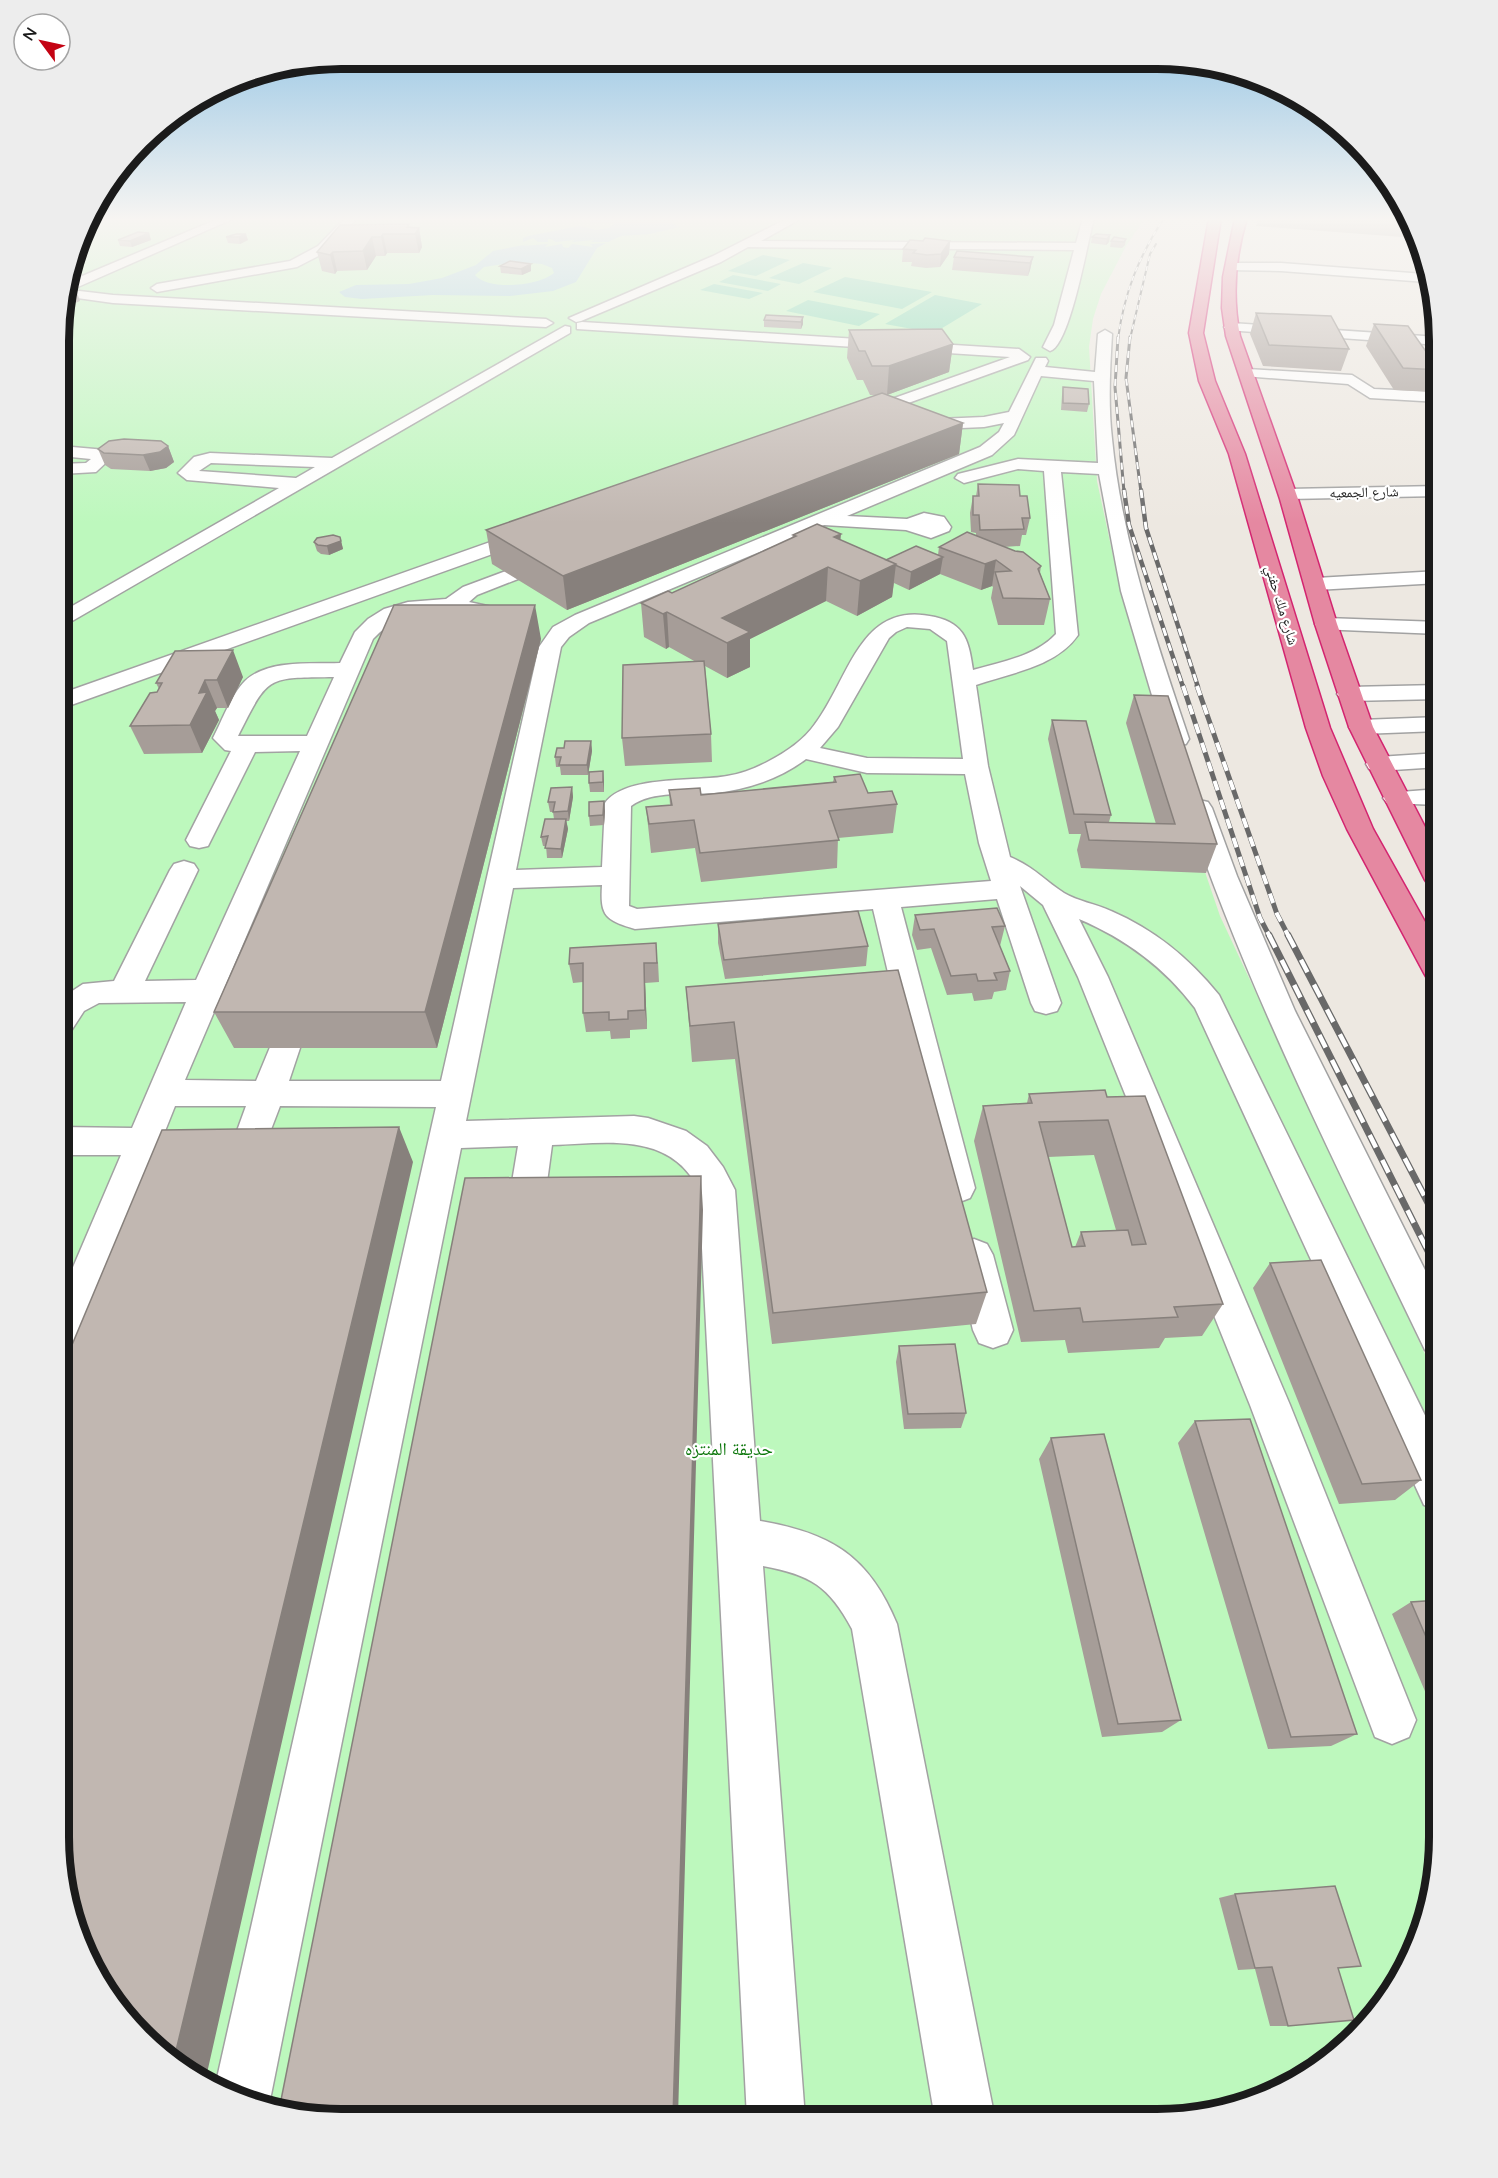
<svg xmlns="http://www.w3.org/2000/svg" width="1498" height="2178" viewBox="0 0 1498 2178" font-family="Quicksand,'Noto Naskh Arabic',sans-serif">
	<style>
		.park { fill: #bdf8bd }
		.pitch { fill: #7fdcb0 }
		.water { fill: #a1d3db; fill-rule: evenodd }
		.lines { fill: none; stroke-linecap: round; stroke-linejoin: round }
		.minor-casing { stroke: #a2a2a2; stroke-width: 3 }
		.highway-casing { stroke: #d32570; stroke-width: 3 }
		.minor { fill: #fff; fill-rule: evenodd }
		.highway { fill: #e588a1; fill-rule: evenodd }
		.rail-far5-casing { stroke: #696969; stroke-width: 2 }
		.rail-far4-casing { stroke: #696969; stroke-width: 3 }
		.rail-far3-casing { stroke: #696969; stroke-width: 4.5 }
		.rail-far2-casing { stroke: #696969; stroke-width: 5 }
		.rail-far1-casing { stroke: #696969; stroke-width: 7 }
		.rail-casing { stroke: #696969; stroke-width: 8 }
		.rail-far5 { stroke: #fff; stroke-width: 1.5; stroke-dasharray: 5; stroke-linecap: butt }
		.rail-far4 { stroke: #fff; stroke-width: 2; stroke-dasharray: 7; stroke-linecap: butt }
		.rail-far3 { stroke: #fff; stroke-width: 3; stroke-dasharray: 8; stroke-linecap: butt }
		.rail-far2 { stroke: #fff; stroke-width: 4; stroke-dasharray: 10; stroke-linecap: butt }
		.rail-far1 { stroke: #fff; stroke-width: 4.5; stroke-dasharray: 14; stroke-linecap: butt }
		.rail { stroke: #fff; stroke-width: 6; stroke-dasharray: 17; stroke-linecap: butt }
		.wall { fill: #a69d98; fill-rule: evenodd }
		.shaded-wall { fill: #87807c }
		.building { fill: #c1b7b1; stroke: #87807c; stroke-width: 1.5; fill-rule: evenodd }
		.labels { text-anchor: middle; dominant-baseline: central; stroke-width: 4.5; stroke-linejoin: round; paint-order: stroke }
		.far-street-label { font-size: 14px; fill: #1b1b1b; stroke: #fff }
		.near-park-label { font-size: 18px; fill: #0d770c; stroke: #fff }
		.rim { fill: none; stroke: #1b1b1b; stroke-width: 8 }
	</style>
	<rect width="100%" height="100%" fill="#ede8e1"/>
	<path class="park" d="M90 218H1145L1126 246 1101 294 1093 319 1089 347 1097 481 1122 598 1188 822 1220 916 1439 1384V1856L1424 1928 1392 1994 1343 2050 1282 2091 1157 2119 304 2117 233 2098 169 2061 59 1837 61 304Z"/>
	<path class="pitch" d="M763 255 790 260 756 276 728 271Z
		M803 263 832 268 799 284 769 278Z
		M733 275 781 284 768 291 719 282Z
		M845 277 932 292 902 309 813 292Z
		M714 284 763 293 749 299 700 290Z
		M935 295 982 304 934 333 885 324Z
		M808 300 880 314 859 326 786 311Z"/>
	<path class="water" d="M595 218H682L671 222 679 227 650 234 621 236 608 242H591L594 240 572 242 575 240 556 242 551 239H548V242H538L533 238 523 242V238L528 236 580 226 596 230 609 228 615 223H588Z
		M606 243 597 248 576 282 553 291 510 296 433 295 362 299 345 297 339 292 356 285 409 284 442 278 476 265 493 251 529 244 522 246 548 244 545 247 562 244 563 247 568 248 572 244 593 247 590 244ZM517 262 542 264 552 268 554 273C539 286 488 291 475 275L484 267Z"/>
	<g class="lines">
		<g class="minor-casing">
			<path id="minor" d="M90 218H107L89 225Z
				M220 218H235L71 290 113 295 546 319 553 323 546 327 113 303 63 296 68 282Z
				M345 218H357L326 252 297 267 157 292 151 288 157 284 290 261 318 246Z
				M788 218H802L761 241 1076 243 1083 218H1094C1088 240 1070 346 1050 351L1043 347 1054 325 1074 250 748 247 721 262 581 321 576 322 569 318 713 256Z
				M1232 263H1281L1424 274 1426 282 1281 271 1228 270 1226 267Z
				M582 322 1019 349 1030 357 1028 360 861 420 853 415 855 412 1010 357 577 329V323Z
				M1231 323 1439 337V345L1226 330 1224 327Z
				M565 326 570 327V333L60 628V613L279 488 187 480 178 473 194 457 210 453 332 458ZM211 463 315 467 296 478 199 471Z
				M1105 330 1112 334C1110 369 1108 404 1112 439 1122 542 1156 641 1189 739L1186 744 1177 746 1168 744 1165 739 1121 591 1099 474 1061 472 1078 635C1056 667 1010 673 976 685L988 766 1010 857C1034 867 1044 880 1064 893 1077 901 1096 904 1111 911 1155 930 1189 958 1219 995L1439 1444V1512L1424 1505 1195 1008C1164 967 1126 939 1079 919L1108 977 1290 1405 1416 1720 1409 1737 1392 1744 1375 1737 1250 1405 1078 977 1043 905 1020 886 1061 1003 1057 1011 1046 1014 1035 1011 1031 1003 997 899 901 907 975 1188 970 1198 957 1203 944 1198 939 1188 873 909 635 929C605 920 600 916 602 885L513 888 466 1121 634 1116 648 1118 686 1131 707 1146 723 1167 735 1190 760 1521C831 1533 869 1556 897 1624L995 2119H935L852 1629C829 1586 811 1575 763 1566L805 2118H747L699 1190C671 1131 606 1143 552 1145L543 1212 538 1223 525 1227 512 1223 507 1212 518 1146 461 1148 270 2100 267 2107 233 2098 215 2087 436 1107 280 1106 254 1174 242 1178 230 1174 225 1164 246 1106H175L79 1347 73 1360 59 1365V1300L121 1155H60V1127L132 1128 186 1002 99 1003 84 1011 71 1031 60 1034V999L83 984 114 981 170 870 174 864 184 861 194 864 198 870 145 981 196 980 300 751 255 752 208 846 199 848 190 846 186 840 231 751 225 750 213 738C222 721 231 695 245 681 268 659 311 664 340 663L355 632 368 619 384 609 408 602 446 599 463 587 511 569 518 571 521 575 518 579 477 595 469 602 506 610 510 614 506 618C487 623 466 610 446 615 416 608 395 616 373 639L185 1080 256 1081 273 1040 284 1036 295 1040 300 1048 289 1081H441L539 647 553 627 575 615 980 447 999 432 1004 423 984 427 916 430 908 425 916 420 984 417 1009 412 1036 358H1046L1048 361 1045 367 1095 372 1098 334ZM1041 376 1094 381 1098 463 1018 459 958 474 955 478 964 483 1018 469 1044 471 1056 634C1036 656 1001 662 973 670 969 643 966 624 935 617 860 599 850 678 815 724 804 740 786 752 769 761 756 768 742 774 727 776 695 782 625 775 605 803L602 867 516 870 561 647 569 637 589 623 824 525 906 530 931 538 949 531 951 527 944 517 924 513 907 519 847 516 992 455 1014 435ZM907 627 930 629 947 641 963 759 867 758 820 748 838 727 889 638 896 632ZM334 677 307 736H238C269 675 265 678 334 677ZM806 759 867 773 965 774 979 843 991 881 637 909 629 906 631 806C652 790 689 795 714 793 746 790 780 779 806 759Z
				M1248 369 1352 375 1374 389 1439 392V402L1370 398 1348 384 1243 376 1241 373 1243 370Z
				M61 446 106 450 114 455 96 472 61 474V464L86 463 91 459 61 456Z
				M1439 486V496L1288 499 1279 494 1288 489Z
				M530 528 539 534 537 538 60 709V694Z
				M1439 571V583L1316 590 1309 588 1306 584 1309 580 1316 578Z
				M1326 618 1439 622V634L1318 629 1315 624 1318 619Z
				M1439 685V699L1349 701 1341 699 1337 694 1341 689 1349 687Z
				M1439 717V731L1361 734 1353 732 1349 727 1353 722 1361 720Z
				M1439 753V767L1378 771 1369 769 1366 764 1369 759 1378 757Z
				M1439 789V805L1387 803 1383 798 1387 793Z
				M1199 800 1208 802 1212 808 1237 876 1295 1011 1439 1298V1355L1425 1350C1339 1171 1250 996 1186 808L1190 802Z
				M974 1239 987 1244 993 1255 1013 1330 1007 1343 993 1348 979 1343 973 1330 955 1255 961 1244Z"/>
		</g>
		<g class="highway-casing">
			<path id="highway" d="M1209 218H1221L1203 333 1215 381 1245 454 1330 728 1373 829 1439 947V983L1428 980 1424 973 1347 829 1323 776 1306 728 1229 454 1199 381 1189 333Z
				M1235 218H1247C1235 257 1232 296 1240 336L1298 499 1337 624 1373 727 1439 854V889L1429 886 1425 880 1349 727 1315 624 1280 499 1226 336 1222 308 1223 277Z"/>
		</g>
		<use href="#minor" class="minor"/>
		<use href="#highway" class="highway"/>
		<g class="rail-far5-casing">
			<path id="rail-far5" d="M1118 339C1124 293 1139 256 1164 218
				M1130 339 1150 254 1156 244"/>
		</g>
		<g class="rail-far4-casing">
			<path id="rail-far4" d="M1118 337 1115 387 1124 492
				M1130 337 1126 378 1141 492"/>
		</g>
		<g class="rail-far3-casing">
			<path id="rail-far3" d="M1124 490 1129 525 1183 687
				M1141 490 1146 528 1198 687"/>
		</g>
		<g class="rail-far2-casing">
			<path id="rail-far2" d="M1183 686 1260 918 1270 937
				M1197 686 1277 914 1289 937"/>
		</g>
		<g class="rail-far1-casing">
			<path id="rail-far1" d="M1269 935 1430 1255
				M1288 935 1439 1224"/>
		</g>
		<g class="rail-casing">
			<path id="rail" d="M1430 1253 1439 1272"/>
		</g>
		<use href="#rail-far5" class="rail-far5"/>
		<use href="#rail-far4" class="rail-far4"/>
		<use href="#rail-far3" class="rail-far3"/>
		<use href="#rail-far2" class="rail-far2"/>
		<use href="#rail-far1" class="rail-far1"/>
		<use href="#rail" class="rail"/>
	</g>
	<path class="wall" d="M1258 218H1411L1415 238 1256 226Z
		M410 227 419 228 422 247 419 253H387L385 256H376L367 270 337 271 335 274 322 271 317 252Z
		M149 233 151 240 132 247 120 246 118 240Z
		M236 234 248 240 240 244 228 243 226 237Z
		M1110 235 1109 242 1106 245 1091 243 1092 237Z
		M1126 239 1125 245 1122 248 1110 247 1111 241Z
		M923 241H950L949 254 940 267 926 268 911 266 912 262H902L903 249Z
		M954 257H1033L1030 270 1028 276 952 270Z
		M531 264V271L522 275 501 273 500 266Z
		M1256 313 1349 349 1341 371 1263 366 1250 334Z
		M803 317V324L801 329 764 327V320Z
		M1374 324 1439 369 1431 392 1394 390 1366 346Z
		M1436 327 1439 341V365L1427 349Z
		M849 330 953 344 949 372 887 395 963 423 959 454 567 610 492 564 486 530 876 395H870L863 380H857L847 358Z
		M1063 387 1089 404 1087 412 1061 410 1062 395Z
		M168 446 174 462 166 468 150 471 111 469 105 465 98 449Z
		M978 484 1020 496 1030 518 1026 535H1022L1020 546 1003 547 1041 566 1040 573 1050 599 1044 625H998L991 598 993 587 992 586 981 590 940 574 909 590 894 583 892 597 857 616 826 601 750 639V667L727 678 705 666 711 734 712 762 625 766 622 738 696 662 669 647 666 649 644 637 641 603 672 593 792 538 793 535 840 540 886 560 938 555 939 547 976 536V533L971 532 970 513 973 496H976Z
		M340 537 343 549 329 555 321 554 317 551 314 542Z
		M541 639 437 1048H234L214 1012Z
		M243 677 228 708H217L215 711 219 720 202 753 144 754 130 726 157 692 159 689 156 683Z
		M1134 695 1217 844 1206 873 1081 868 1077 850 1081 834H1069L1048 739 1052 720 1111 815 1109 822 1156 824 1126 723Z
		M591 741 592 751 588 775H561L560 767H556L555 757 564 748Z
		M834 777 868 793 897 804 893 833 838 838 837 868 701 882 695 848 651 853 646 807 670 805 669 790 701 795 833 782Z
		M604 781V792H590L589 783Z
		M572 787 573 797 569 821H566L568 829 562 858H547L546 846H543L541 837 554 819 553 812H550L548 802Z
		M605 811 604 825 590 826 589 816Z
		M915 915 1005 926 1000 946 1010 971 1006 990 994 992 992 999 974 1001 972 993 947 995 931 948 917 950 912 935Z
		M718 924 868 946 866 966 725 979 718 943Z
		M570 948 658 962 659 982 645 983 647 1029 630 1030V1038L611 1039 610 1031 586 1032 583 1013V982L573 983 569 964Z
		M898 970 987 1292 976 1324 772 1344 735 1059 692 1062 686 987Z
		M1029 1094 1107 1097 1223 1304 1202 1336 1165 1338 1159 1348 1068 1353 1065 1340 1021 1342 974 1141 983 1106 1027 1103ZM1094 1155 1116 1230 1081 1232 1075 1247H1072L1048 1157Z
		M1270 1263 1421 1480 1395 1500 1339 1504 1253 1288Z
		M899 1346 966 1413 961 1428 904 1429 896 1362Z
		M1195 1421 1357 1734 1331 1746 1268 1749 1178 1443Z
		M1051 1438 1181 1720 1162 1732 1102 1737 1039 1459Z
		M1439 1600V1724L1392 1614 1411 1602Z
		M1235 1894 1338 1968 1288 2026H1270L1255 1969 1238 1970 1219 1898Z"/>
	<path class="shaded-wall" d="M419 228 422 247 419 253 415 234Z
		M149 233 151 240 132 247 130 241Z
		M246 234 248 240 240 244 239 237Z
		M383 234 387 253 385 256 381 237Z
		M1110 235 1109 242 1106 245 1107 239Z
		M372 237 376 256 367 270 363 251Z
		M950 241 949 254 940 267 941 254Z
		M333 252 337 271 335 274 330 255Z
		M1033 257 1030 270 1028 276 1030 263Z
		M531 264V271L522 275 521 269Z
		M75 287 80 301 61 309V304L65 291Z
		M803 317V324L801 329V322Z
		M953 344 949 372 887 395 889 366Z
		M963 423 959 454 567 610 563 576Z
		M168 446 174 462 166 468 150 471 143 455Z
		M841 534 838 567 834 537Z
		M341 541 343 549 329 555 327 546Z
		M943 557 940 574 909 590 911 572Z
		M996 560 992 586 981 590 985 564Z
		M896 564 892 597 857 616 860 581Z
		M828 567 826 601 750 639V667L727 678V643L722 618Z
		M535 605 541 639 437 1048 425 1012Z
		M667 612 669 647 666 649 663 614Z
		M233 650 243 677 228 708 217 680Z
		M205 680 217 708 215 711 219 720 202 753 190 725 199 693Z
		M591 741 592 751 588 775 587 765Z
		M603 771 604 781V792L603 782Z
		M572 787 573 797 569 821 568 811Z
		M604 801 605 811 604 825 603 815Z
		M566 819 568 829 562 858 561 849Z
		M644 963 645 983 647 1029 645 1010Z
		M60 984 63 988 60 993Z
		M399 1127 413 1162 205 2082 173 2063Z
		M701 1176 703 1210 678 2118H673Z"/>
	<path class="building" d="M409 224 407 227 419 228 415 234H383L381 237H372L363 251 333 252 330 255 317 252 340 225Z
		M138 232 149 233 130 241 118 240Z
		M236 234H246L239 237H226Z
		M1096 234 1110 235 1107 239 1092 237Z
		M1114 237 1126 239 1124 242 1111 241Z
		M925 238 950 241 941 254 927 255 913 253 916 250 903 249 910 240 923 241Z
		M957 251 1033 257 1030 263 954 257Z
		M510 261 531 264 521 269 500 266Z
		M67 286 75 287 65 291Z
		M1256 313 1331 316 1349 349 1269 345Z
		M766 315 803 317 801 322 764 320Z
		M1374 324 1408 326 1439 370 1403 368Z
		M942 329 953 344 889 366H872L865 351H859L849 330Z
		M1063 387 1088 389 1089 404 1063 403Z
		M882 393 963 423 563 576 486 530Z
		M124 439 161 441 168 446 160 452 143 455 104 453 98 449 109 441Z
		M978 484 1019 485 1020 496H1027L1030 518H1022L1024 529 980 530 979 515H973V496H979Z
		M817 524 841 534 834 537 896 564 860 581 828 567 722 618 750 632 727 643 667 612 663 614 641 603 668 591 672 593 796 536 793 535Z
		M967 532 1015 551 1023 552 1041 566 1038 569 1050 599 1003 598 995 572 1011 571 996 560 985 564 939 547Z
		M333 535 340 537 341 541 327 546 318 545 314 542 317 538Z
		M916 546 943 557 911 572 895 565 896 564 886 560Z
		M394 605H535L425 1012H214Z
		M233 650 217 680H205L199 693 207 692 190 725 130 726 150 693 157 692 162 683H156L175 651Z
		M704 661 711 734 622 738 623 665Z
		M1134 695 1168 696 1217 844 1089 840 1085 822 1175 824Z
		M1052 720 1086 721 1111 815 1074 814Z
		M565 741H591L587 765H559L561 757H555L557 748H564Z
		M603 771V782L589 783V772Z
		M860 774 868 793 892 791 897 804 829 811 839 840 700 853 694 820 649 824 646 807 672 805 669 790 700 788 701 795 836 782 834 777Z
		M572 787 568 811 553 812 555 802H548L551 788Z
		M604 801 603 815 589 816V802Z
		M545 819H566L561 849 545 848 548 836 541 837Z
		M997 908 1005 926 992 927 1010 971 994 973 997 980 978 981 976 974 951 976 934 929 920 930 915 915Z
		M858 911 868 946 724 960 718 924Z
		M656 943 657 963H644L645 1010 628 1011V1019L609 1020V1012L583 1013V963L569 964 570 948Z
		M898 970 987 1292 773 1313 734 1022 690 1026 686 987Z
		M1105 1090 1107 1097 1145 1096 1223 1304 1174 1307 1178 1317 1083 1322 1080 1308 1034 1311 983 1106 1032 1103 1029 1094ZM1108 1120 1146 1244 1132 1245 1128 1230 1081 1232 1085 1246 1072 1247 1039 1122Z
		M399 1127 173 2063 169 2061 87 1962 58 1837 59 1376 162 1130Z
		M701 1176 673 2118 304 2117 279 2110 465 1178Z
		M1321 1260 1421 1480 1362 1484 1270 1263Z
		M955 1344 966 1413 908 1414 899 1346Z
		M1250 1419 1357 1734 1291 1737 1195 1421Z
		M1104 1434 1181 1720 1118 1724 1051 1438Z
		M1439 1600V1667L1411 1602Z
		M1335 1886 1361 1966 1338 1968 1354 2020 1288 2026 1272 1967 1255 1968 1235 1894Z"/>
	<linearGradient id="sky" x2="0" y2="1"><stop stop-color="#8bc0e3"/><stop offset="0.42" stop-color="#f7f5f2"/><stop offset="1" stop-color="#f7f5f2" stop-opacity="0"/></linearGradient>
	<rect width="1498" height="523" fill="url(#sky)"/>
	<g class="labels">
		<g class="far-street-label">
			<text transform="translate(1364 492) rotate(-1)">شارع الجمعيه</text>
			<text transform="translate(1282 605) rotate(73)">شارع ملك حفني</text>
		</g>
		<g class="near-park-label">
			<text x="729" y="1448">حديقة المنتزه</text>
		</g>
	</g>
	<path d="M0 0H1498V2178H0ZM341 69H1157A272 272 0 0 1 1429 341V1837A272 272 0 0 1 1157 2109H341A272 272 0 0 1 69 1837V341A272 272 0 0 1 341 69Z" fill="#ededed" fill-rule="evenodd"/>
	<path class="rim" d="M341 69H1157A272 272 0 0 1 1429 341V1837A272 272 0 0 1 1157 2109H341A272 272 0 0 1 69 1837V341A272 272 0 0 1 341 69Z"/>
	<g transform="translate(42 42) rotate(303)"><circle r="28" fill="#ffffff" stroke="#a4a4a4" stroke-width="1.5"/>
	<path d="M0-4.5L10 22L0 15L-10 22Z" fill="#c40313"/>
	<text y="-9" font-size="16" font-weight="bold" text-anchor="middle" fill="#1b1b1b">N</text>
	</g>
</svg>
